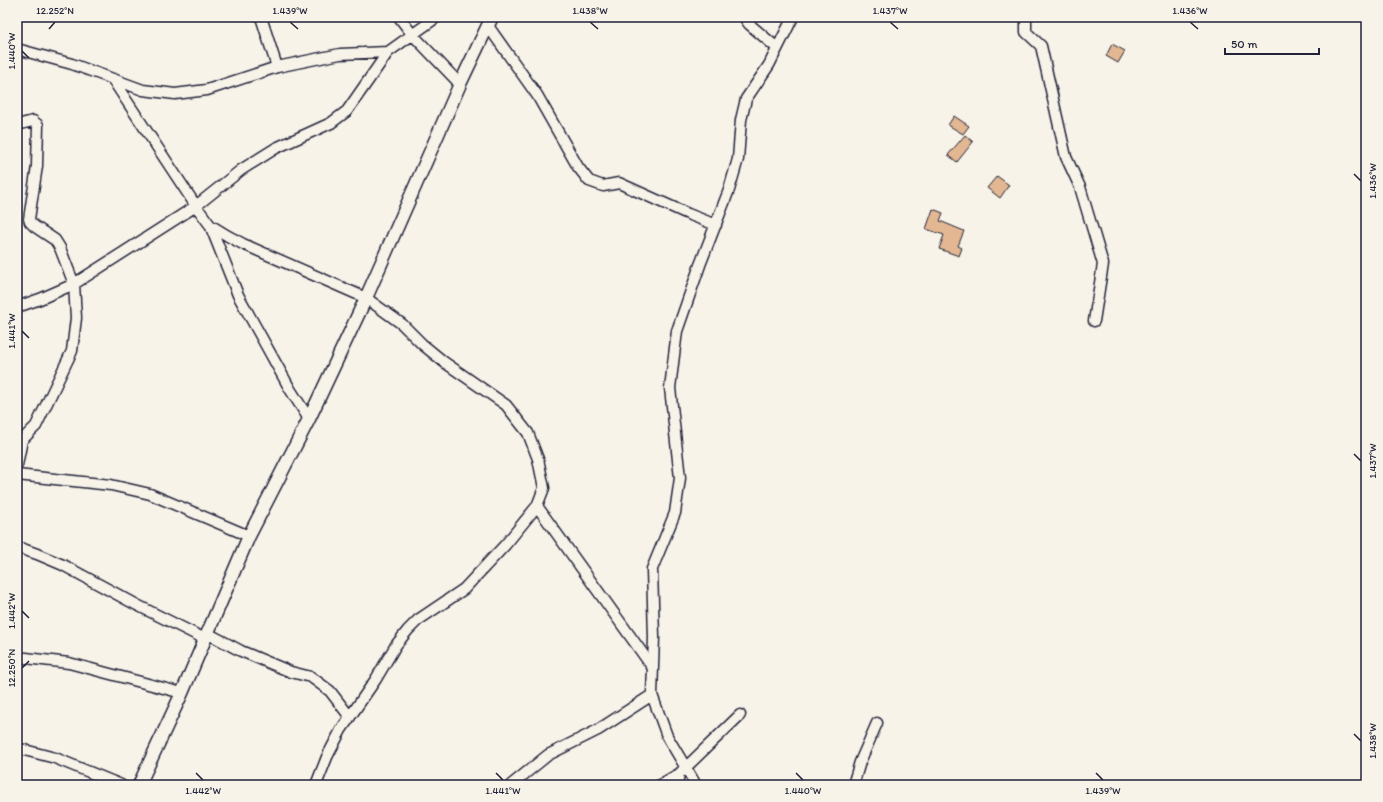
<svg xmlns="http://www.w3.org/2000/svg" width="1383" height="802" viewBox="0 0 1383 802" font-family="Itim,sans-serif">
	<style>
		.building { fill: #e2b792; stroke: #22223b }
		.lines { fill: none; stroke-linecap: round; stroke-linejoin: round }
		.minor-casing { stroke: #22223b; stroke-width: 13 }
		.tertiary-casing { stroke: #22223b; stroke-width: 15 }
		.minor { stroke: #f7f3e8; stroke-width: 10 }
		.tertiary { stroke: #f7f3e8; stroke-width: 12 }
		.ticks { fill: none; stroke: #22223b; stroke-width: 1.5 }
		.neatline { fill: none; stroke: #22223b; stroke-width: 1.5 }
		.ticks-label { font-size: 10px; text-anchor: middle; fill: #22223b }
	</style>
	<rect width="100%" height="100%" fill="#f7f3e8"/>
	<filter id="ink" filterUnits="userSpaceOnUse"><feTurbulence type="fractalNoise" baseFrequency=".025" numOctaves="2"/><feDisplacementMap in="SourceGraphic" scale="8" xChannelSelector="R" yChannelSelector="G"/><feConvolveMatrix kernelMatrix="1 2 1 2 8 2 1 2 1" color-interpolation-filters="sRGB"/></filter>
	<g filter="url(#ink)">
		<path class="building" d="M1112 44 1125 51 1118 63 1106 56Z
			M954 116 969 126 963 134 948 125Z
			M965 135 973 142 957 162 948 155Z
			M997 176 1009 185 1000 198 987 188Z
			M933 209 943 213 940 221 964 231 958 246 962 248 959 256 939 249 944 235 926 229Z"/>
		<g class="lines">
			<g class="minor-casing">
				<path id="minor" d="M261 17 277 67
					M399 17 412 34 460 84
					M744 17 749 24 777 48
					M1026 17V32L1041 46 1066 157 1080 187 1103 264 1094 321
					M488 26 537 95 578 167 589 181 603 186 619 183 688 214 716 225
					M17 49 72 64 143 90 175 94 207 90 277 67 340 54 388 52 437 17
					M113 80 196 206 210 225 228 236 243 244 366 298 402 324 422 344 444 362 506 405 528 433 538 459 544 488 537 506 506 544 464 589 418 620 408 630 396 645 376 679 341 730 327 757 316 785
					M17 125 33 121 38 125 37 166 29 219 30 222 34 226 55 240 60 248 74 284 76 318 72 351 36 426 22 440 17 465
					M210 225 238 295 290 389 309 419
					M17 307 40 299 74 284 196 206 241 170 276 148 331 123 347 111 388 52
					M17 475 111 485 150 494 249 536
					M537 506 653 668
					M17 547 37 554 63 565 137 605 205 639
					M207 633 241 651 291 672 311 677 330 691 350 717
					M17 657 69 663 182 693
					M17 748 55 758 121 785
					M511 785 548 755 598 730 652 695
					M660 785 679 774
					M677 785 679 774 740 715
					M696 785 667 736 652 695 654 637 652 569 675 513 680 478 670 388 677 331 700 265 729 190 738 159 741 120 746 99 769 65 793 17
					M853 785 860 762 877 723"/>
			</g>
			<g class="tertiary-casing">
				<path id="tertiary" d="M139 785 182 693 249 536 309 419 366 298 460 84 492 17"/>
			</g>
			<use href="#minor" class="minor"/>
			<use href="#tertiary" class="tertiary"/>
		</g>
	</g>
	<path class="ticks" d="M290 22 298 29M590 22 598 29M890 22 898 29M1190 22 1198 29M49 29 55 22M22 51 29 58M1354 174 1361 181M22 331 29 338M1354 454 1361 461M22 611 29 618M22 668 29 661M1354 734 1361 741M196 773 203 780M496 773 503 780M796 773 803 780M1096 773 1103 780"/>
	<rect width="1383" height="802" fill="none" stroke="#f7f3e8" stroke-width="44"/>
	<path d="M1225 48v6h94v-6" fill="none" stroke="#22223b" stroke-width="2"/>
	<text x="1231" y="48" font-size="12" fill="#22223b" stroke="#f7f3e8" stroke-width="3" paint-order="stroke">50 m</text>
	<rect x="22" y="22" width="1339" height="758" class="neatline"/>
	<g class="ticks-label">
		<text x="55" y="14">12.252°N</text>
		<text x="290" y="14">1.439°W</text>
		<text x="590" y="14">1.438°W</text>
		<text x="890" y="14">1.437°W</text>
		<text x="1190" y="14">1.436°W</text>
		<text transform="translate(11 51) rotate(-90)" y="4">1.440°W</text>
		<text transform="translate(1372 181) rotate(-90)" y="4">1.436°W</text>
		<text transform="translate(11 331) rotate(-90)" y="4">1.441°W</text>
		<text transform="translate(1372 461) rotate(-90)" y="4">1.437°W</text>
		<text transform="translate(11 611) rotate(-90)" y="4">1.442°W</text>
		<text transform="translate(11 668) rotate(-90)" y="4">12.250°N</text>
		<text transform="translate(1372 741) rotate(-90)" y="4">1.438°W</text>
		<text x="203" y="794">1.442°W</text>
		<text x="503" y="794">1.441°W</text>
		<text x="803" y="794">1.440°W</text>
		<text x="1103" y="794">1.439°W</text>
	</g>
</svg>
